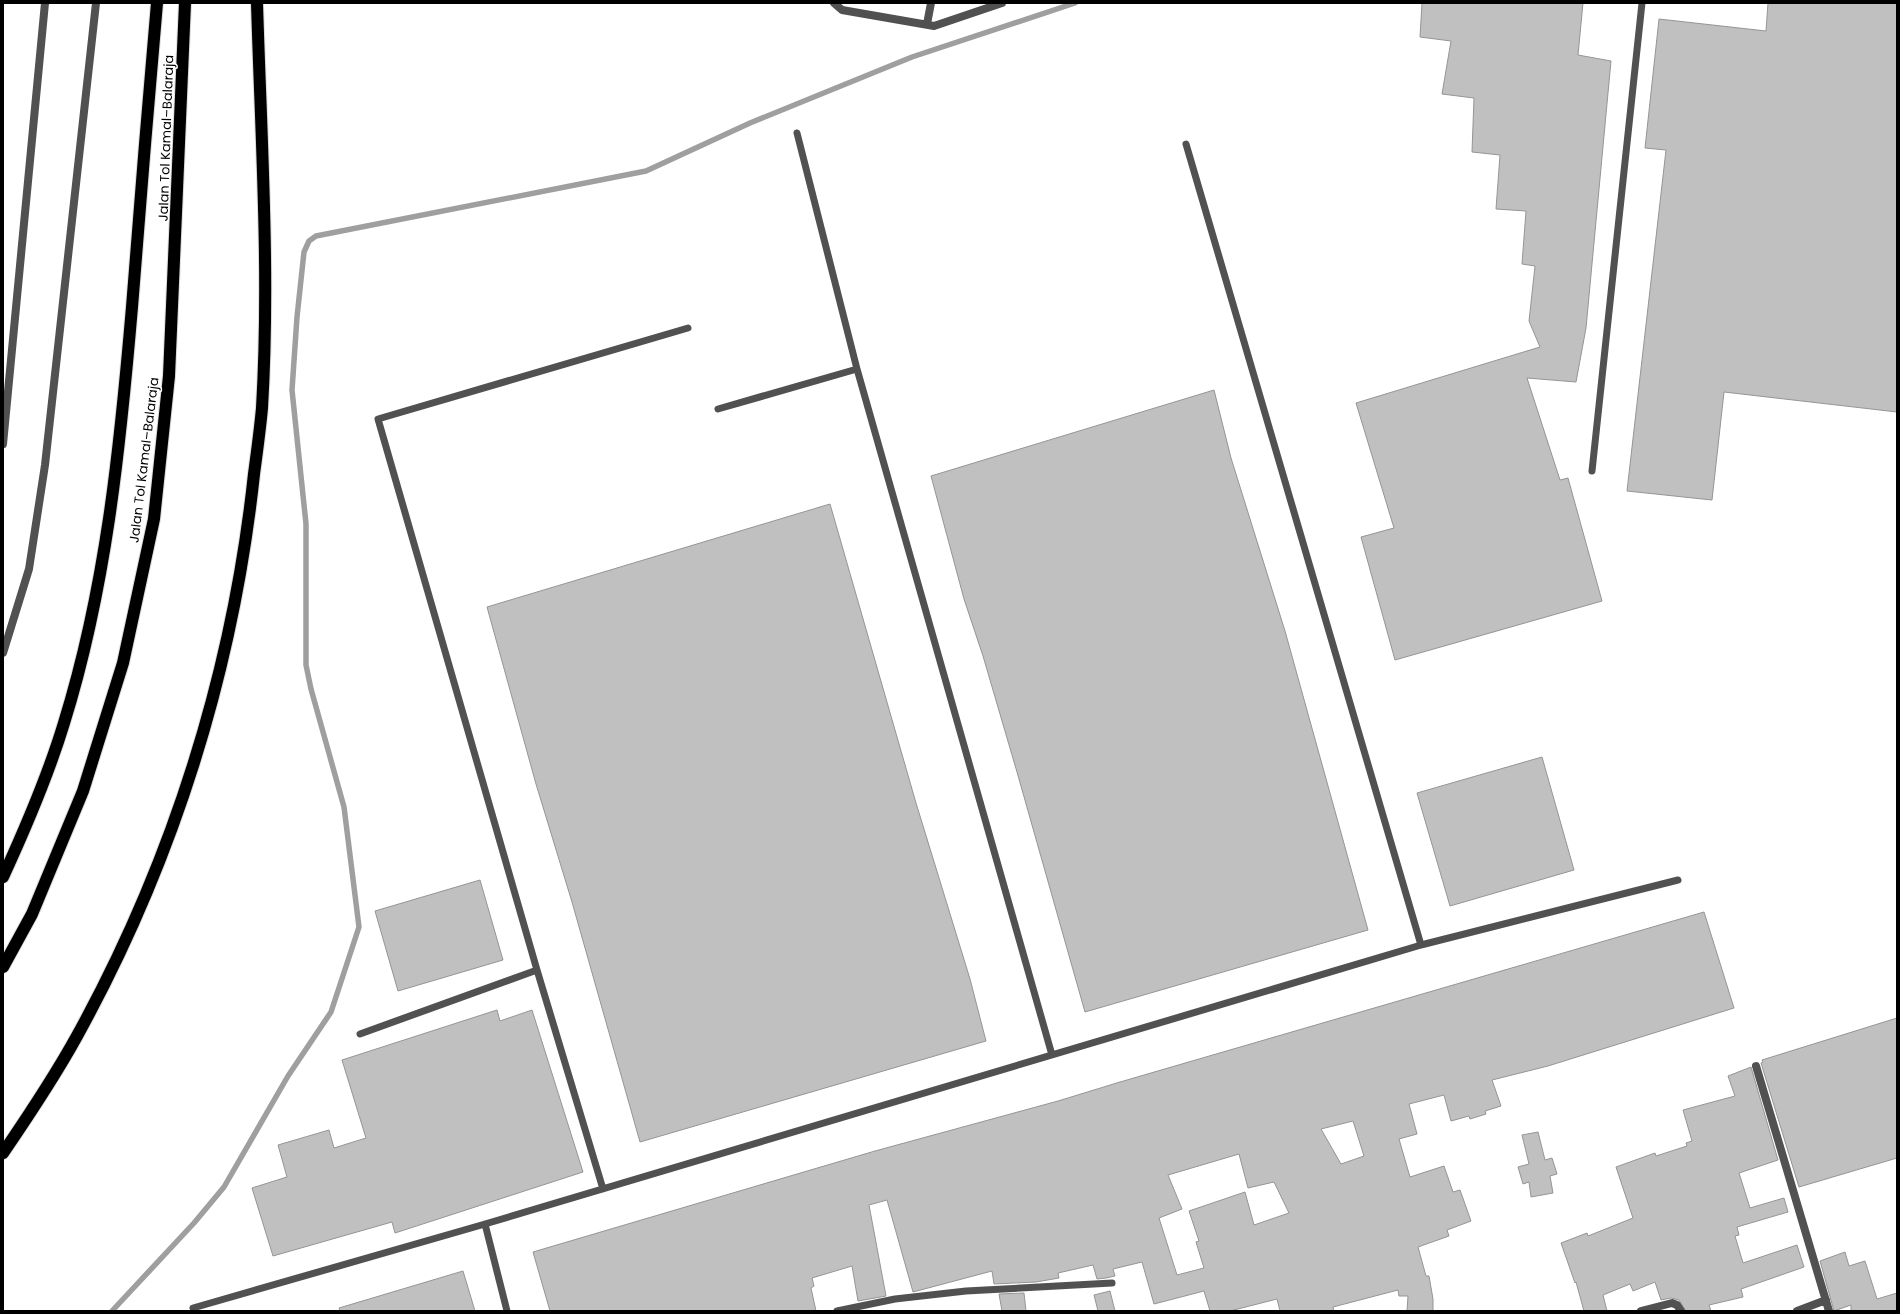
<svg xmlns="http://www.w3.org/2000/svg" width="1900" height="1314" viewBox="0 0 1900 1314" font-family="Poppins,sans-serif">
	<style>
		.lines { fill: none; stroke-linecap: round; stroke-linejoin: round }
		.stream { stroke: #9f9f9f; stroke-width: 5.5 }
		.building { fill: #c0c0c0; stroke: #959595; fill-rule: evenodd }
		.motorway-casing { stroke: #dbdbdb; stroke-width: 14 }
		.service { stroke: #515151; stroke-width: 7 }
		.minor { stroke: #515151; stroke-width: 8 }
		.motorway { stroke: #000; stroke-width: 12 }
		.labels { text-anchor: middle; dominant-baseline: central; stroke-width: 3; stroke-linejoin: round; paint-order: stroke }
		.street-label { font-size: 13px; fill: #000; stroke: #fff }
	</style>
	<rect width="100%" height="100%" fill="#fff"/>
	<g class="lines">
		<path class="stream" d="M112 1311 194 1223 224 1187 288 1076 331 1012 359 927 344 807 311 689 306 665V524L292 390 297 317 304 252 309 241 316 236 646 171 750 123 912 57 1075 3"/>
	</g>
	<path class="building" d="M1422 3H1583L1578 55 1611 61 1586 328 1576 382 1527 378 1560 480 1568 478 1602 601 1395 660 1361 537 1394 528 1356 403 1540 347 1529 321 1535 266 1522 264 1526 211 1496 209 1500 155 1472 152 1474 98 1442 94 1451 41 1420 37Z
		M1768 3H1897V412L1724 392 1712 500 1627 491 1666 150 1645 148 1659 19 1766 31Z
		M1214 390 1231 458 1285 631 1368 930 1085 1012 1017 772 983 656 964 599 931 476Z
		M830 504 916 803 970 979 986 1041 640 1142 572 902 536 784 487 607Z
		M1542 757 1574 870 1450 906 1417 793Z
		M480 880 503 960 398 991 375 911Z
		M1704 912 1734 1008 1548 1066 1492 1080 1501 1106 1485 1111 1486 1114 1470 1119 1469 1116 1451 1121 1444 1095 1409 1104 1417 1134 1399 1139 1410 1177 1444 1166 1453 1192 1460 1190 1471 1221 1447 1230 1449 1236 1418 1247 1426 1276H1429L1433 1299V1311H1407L1408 1296H1399L1398 1290 1333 1307 1334 1311H1280L1277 1299 1230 1311H1210L1204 1291 1154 1304 1142 1262 1113 1269 1115 1276 1106 1278 1097 1279 1093 1265 1058 1273 1059 1278 1036 1282 994 1284 992 1271 913 1292 887 1200 869 1205 886 1296 858 1301 852 1266 812 1278 814 1286 811 1288 816 1311H550L533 1252 875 1151 1058 1101 1120 1082ZM1353 1121 1364 1156 1341 1164 1321 1129ZM1239 1154 1248 1188 1274 1182 1289 1213 1254 1225 1245 1192 1189 1211 1199 1241 1196 1242 1204 1268 1177 1275 1159 1218 1182 1209 1168 1175Z
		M497 1010 500 1021 532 1010 583 1172 395 1233 392 1222 273 1256 252 1188 287 1177 278 1145 329 1130 334 1148 366 1138 342 1060Z
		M1897 1018V1158L1799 1187 1761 1063 1763 1062 1762 1060Z
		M1751 1067 1778 1160 1739 1173 1750 1208 1784 1198 1788 1212 1737 1227 1739 1235 1735 1236 1743 1263 1797 1245 1804 1267 1741 1289 1743 1297 1709 1305 1711 1311H1686L1679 1300 1671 1298 1661 1300 1655 1282 1633 1291 1630 1284 1603 1295 1607 1311H1584L1576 1282 1575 1283 1561 1243 1587 1233 1588 1236 1633 1218 1616 1167 1655 1153 1656 1156 1687 1146 1686 1143 1692 1141 1683 1110 1735 1096 1728 1076Z
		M1538 1132 1545 1160 1552 1158 1557 1174 1550 1176 1553 1193 1531 1197 1529 1182 1523 1184 1518 1167 1529 1164 1522 1135Z
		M1845 1252 1849 1266 1865 1261 1877 1299 1897 1293V1311H1851V1305L1834 1311 1820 1261Z
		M463 1271 475 1311H340L339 1308Z
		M1110 1291 1115 1311H1098L1094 1295Z
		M1024 1293 1026 1311H1002L999 1294Z"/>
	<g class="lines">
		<g class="motorway-casing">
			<path id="motorway" d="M3 877C26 827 48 776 64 723 106 588 120 448 132 307 140 206 148 104 157 3
				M3 967 32 914 83 791 123 663 154 519 169 376 185 3
				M3 1153C29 1115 55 1076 77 1036 173 862 233 671 254 474 257 452 260 430 262 408 270 273 261 138 257 3"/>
		</g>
		<path class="service" d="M797 133 857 369 1052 1055
			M1186 144 1421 945
			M718 409 857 369
			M1592 471 1642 3
			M360 1034 537 970
			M603 1189 537 970 378 419 688 328
			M485 1224 507 1311
			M193 1308 485 1224 1421 945 1678 880
			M837 1311 895 1299 966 1291 1112 1283"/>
		<path class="minor" d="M834 3 842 10 934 26 1002 3
			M927 24 931 3
			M3 444 45 3
			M3 653 29 569 45 465 96 3
			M1756 1066 1829 1311
			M1641 1311 1672 1303 1677 1305 1681 1311
			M1797 1311 1826 1300"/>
		<use href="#motorway" class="motorway"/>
	</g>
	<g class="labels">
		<g class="street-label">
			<text transform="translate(166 138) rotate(-88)">Jalan Tol Kamal–Balaraja</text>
			<text transform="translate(144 460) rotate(-83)">Jalan Tol Kamal–Balaraja</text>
		</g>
	</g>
	<rect width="1900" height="1314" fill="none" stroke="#000000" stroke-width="8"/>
</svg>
